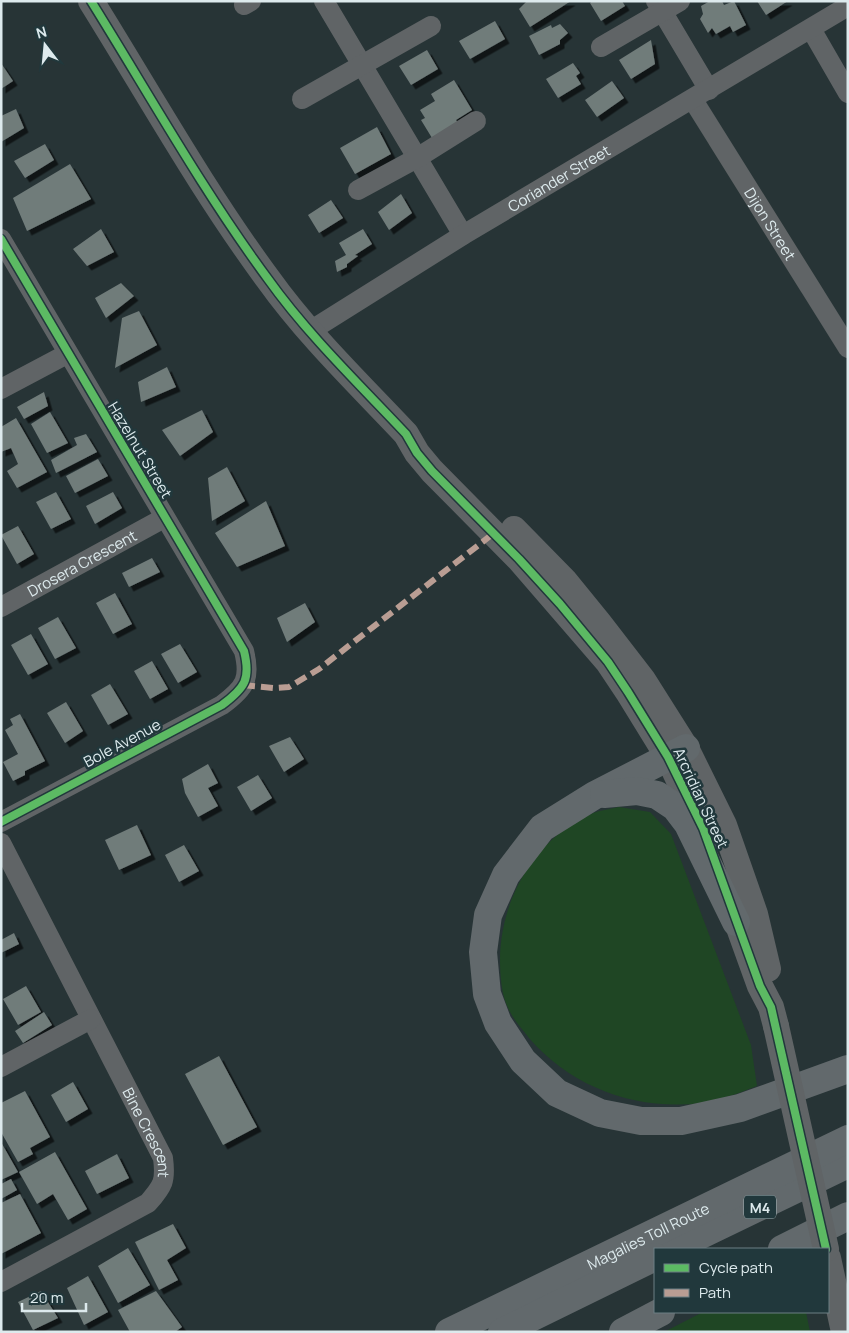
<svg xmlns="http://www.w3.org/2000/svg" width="849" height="1333" viewBox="0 0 849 1333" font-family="Manrope,sans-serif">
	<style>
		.green { fill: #1f4624 }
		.building { fill: #707b7a; filter: url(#shadow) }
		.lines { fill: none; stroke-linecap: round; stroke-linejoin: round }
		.minor { stroke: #606466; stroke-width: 20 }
		.tertiary { stroke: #606466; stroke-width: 26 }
		.motorway { stroke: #62696c; stroke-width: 28 }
		.tertiary-bridge { stroke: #606466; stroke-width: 26 }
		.quiet { stroke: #b99d93; stroke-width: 6; stroke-dasharray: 12 6; stroke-linecap: butt }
		.cycleway-casing { stroke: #21383c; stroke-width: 11 }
		.cycleway { stroke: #5cba63; stroke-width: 8 }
		.labels { text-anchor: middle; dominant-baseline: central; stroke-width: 5; stroke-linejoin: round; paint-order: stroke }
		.shield { fill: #21383c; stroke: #a5b5b8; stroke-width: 1 }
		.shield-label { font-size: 14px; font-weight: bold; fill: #ddeaed }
		.street-label { font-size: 15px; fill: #ddeaed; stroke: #21383c }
	</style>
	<defs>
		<filter id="shadow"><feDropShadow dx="4.5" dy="4.5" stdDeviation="0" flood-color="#0009"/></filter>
	</defs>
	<rect width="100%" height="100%" fill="#273436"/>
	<path class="green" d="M619 807 650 812 671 834 751 1045 757 1086C739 1093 721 1100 702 1103 637 1111 572 1088 529 1038 522 1029 514 1020 509 1010 501 995 500 974 500 958 501 898 536 837 593 813 601 810 611 809 619 807Z
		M703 1312H806L810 1332H664Z"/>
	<path class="building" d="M527 1H571L530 27 519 9Z
		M592 1H622L625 6 601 21 590 3Z
		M710 1H722L724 5 734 1 746 25 733 32 730 26 716 34 712 28 708 33 700 19 703 14 701 6Z
		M757 1H788L766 15Z
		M495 21 505 39 470 59 459 41Z
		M560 24 568 33 560 40V44L539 55 529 36 551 25 552 28Z
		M651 40 655 64 631 79 619 60Z
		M427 50 438 69 411 85 399 66Z
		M1 63 13 81 1 89Z
		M573 63 580 73 576 76 581 84 558 98 546 79Z
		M454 80 472 110 456 120 458 123 432 138 421 120 425 118 420 110 435 101 431 94Z
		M612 81 624 98 597 117 585 100Z
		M16 109 24 128 1 142V116Z
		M377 127 391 154 355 174 340 148Z
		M45 144 54 160 25 178 14 161Z
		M70 164 91 199 27 231 13 198Z
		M401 194 412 213 389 230 378 212Z
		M331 200 343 218 319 233 308 215Z
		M101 229 114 252 87 266 73 249Z
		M363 229 372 244 355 255 358 256 347 264V267L337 272 335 261 346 255 339 243Z
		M121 283 134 296 106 318 95 298Z
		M139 311 157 345 115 368 122 318Z
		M167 367 176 387 141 402 138 382Z
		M44 392 48 406 24 419 17 407Z
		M202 410 213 432 180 456 162 430Z
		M50 412 68 443 47 453 31 424Z
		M16 418 47 472 17 488 7 471 18 464 11 448 1 452V427Z
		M86 434 97 452 56 473 51 460 77 445 74 438Z
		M98 459 108 476 75 493 66 476Z
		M227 467 245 501 212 521 208 478Z
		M56 492 71 519 51 529 36 502Z
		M113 492 122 508 95 524 86 506Z
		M266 501 285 546 237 567 215 533Z
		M18 526 34 554 17 564 1 535Z
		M152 558 160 572 129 587 122 573Z
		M115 593 132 624 113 634 96 603Z
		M305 603 315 622 287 642 277 618Z
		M58 617 76 648 55 659 38 628Z
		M31 634 48 664 28 675 11 645Z
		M180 644 197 672 178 683 161 654Z
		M152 661 168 689 150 699 134 671Z
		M110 684 128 714 108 725 91 695Z
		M66 702 83 731 65 743 47 713Z
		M20 714 45 761 25 771V775L13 781 3 762 18 754 5 730 13 725 10 719Z
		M290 737 304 759 284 772 269 746Z
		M208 764 218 783 208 788 218 806 198 817 185 793 182 779Z
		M258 775 272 798 251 811 237 787Z
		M137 825 151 855 119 870 105 840Z
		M184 845 199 871 179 882 165 855Z
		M14 933 19 944 1 953V940Z
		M26 986 41 1012 18 1025 3 999Z
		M44 1012 52 1025 23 1043 15 1031Z
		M219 1056 257 1127 223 1145 185 1074Z
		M73 1082 88 1109 66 1122 51 1095Z
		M25 1091 50 1137 30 1148 33 1154 18 1162 1 1132V1103Z
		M1 1142 18 1172 1 1180Z
		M55 1152 87 1209 68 1220 53 1194 37 1204 19 1172Z
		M117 1154 129 1178 97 1194 85 1171Z
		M11 1179 17 1190 1 1199V1184Z
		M20 1194 41 1233 1 1254V1203Z
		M173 1224 186 1248 167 1260 178 1280 159 1290 135 1242Z
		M128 1248 150 1285 118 1303 98 1266Z
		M88 1276 108 1312 84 1325 67 1288Z
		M41 1291 58 1318 33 1330 18 1302Z
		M156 1291 182 1327 175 1332H130L118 1310Z"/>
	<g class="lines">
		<g class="minor">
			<path d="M324 1 463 235"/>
			<path d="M656 1 709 90"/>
			<path d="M244 5 251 1"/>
			<path d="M811 29 848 93"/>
			<path d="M601 47 680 1"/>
			<path d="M302 99 431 26"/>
			<path id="s1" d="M693 100 848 348"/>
			<path d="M358 190 417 158 476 121"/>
			<path d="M1 239 244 651C251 679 245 688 222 705L1 822"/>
			<path id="s2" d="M310 331 463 235 848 6"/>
			<path d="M1 389 67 354"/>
			<path id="s3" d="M1 607 164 518"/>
			<path id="s4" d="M1 843 163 1158C166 1181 163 1186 148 1203L1 1282"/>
			<path d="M1 1067 91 1019"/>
		</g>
		<path class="tertiary" d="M91 1C149 94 203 191 268 279 308 335 359 384 406 434L417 453 432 471 519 559 608 662 628 692 668 757 707 840
			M514 529 564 580 599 623 643 680 686 748 724 825 755 914 768 969
			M729 900 760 986 771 1007 776 1026
			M828 1258 844 1332"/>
		<g class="motorway">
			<path d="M686 748 595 795 542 828 506 875 488 915 483 952 487 994 498 1023 523 1061 557 1093 600 1113 641 1121H681L740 1108 848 1069"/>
			<path d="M604 794 637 791 657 795 675 807 688 824 736 922"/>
			<path d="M672 1249 848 1164"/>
			<path d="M782 1249 848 1216"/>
			<path id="s5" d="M449 1332 848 1139"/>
			<path d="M502 1332 655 1257"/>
			<path d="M623 1332 661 1312"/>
		</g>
		<path class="tertiary-bridge" d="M776 1026 826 1249"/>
		<path class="quiet" d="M243 685 274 688 289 687 319 669 494 533"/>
		<g class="cycleway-casing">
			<path id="cycleway" d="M91 1C149 94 203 191 268 279 308 335 359 384 406 434L417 453 432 471 519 559 560 604 608 662 628 692 668 757 703 828 760 986 771 1007 826 1249
				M1 239 244 651C251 679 245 688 222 705L1 822"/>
		</g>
		<use href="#cycleway" class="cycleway"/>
	</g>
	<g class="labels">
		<rect class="shield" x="744" y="1195.5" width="32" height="23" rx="4"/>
		<g class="shield-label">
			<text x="760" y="1207">M4</text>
		</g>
		<g class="street-label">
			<text stroke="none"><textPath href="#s2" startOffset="292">Coriander Street</textPath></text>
			<text stroke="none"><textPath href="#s1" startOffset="146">Dijon Street</textPath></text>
			<text transform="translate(140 450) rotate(59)">Hazelnut Street</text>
			<text stroke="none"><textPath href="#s3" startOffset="92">Drosera Crescent</textPath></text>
			<text transform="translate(122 743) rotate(-28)">Bole Avenue</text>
			<text transform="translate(701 798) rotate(65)">Arcridian Street</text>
			<text stroke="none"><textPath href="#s4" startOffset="325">Bine Crescent</textPath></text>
			<text stroke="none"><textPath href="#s5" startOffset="221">Magalies Toll Route</textPath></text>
		</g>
	</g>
	<rect width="849" height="1333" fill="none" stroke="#ddeaed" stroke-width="5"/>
	<rect x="654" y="1248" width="175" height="65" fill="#21383c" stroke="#6c7f83"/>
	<rect x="664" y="1264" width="25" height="8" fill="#5cba63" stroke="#6c7f83"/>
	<text x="699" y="1273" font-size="15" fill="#ddeaed">Cycle path</text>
	<rect x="664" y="1289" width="25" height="8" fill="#b99d93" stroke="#6c7f83"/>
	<text x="699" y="1298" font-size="15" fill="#ddeaed">Path</text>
	<g transform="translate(45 45) rotate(344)" stroke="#21383c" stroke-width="4" paint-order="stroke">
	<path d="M0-4L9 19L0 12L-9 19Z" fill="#ddeaed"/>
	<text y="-8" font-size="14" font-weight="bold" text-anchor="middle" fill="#ddeaed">N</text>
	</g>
	<path d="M22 1303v8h64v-8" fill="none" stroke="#ddeaed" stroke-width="2.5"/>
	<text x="30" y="1303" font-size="15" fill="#ddeaed" stroke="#21383c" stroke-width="4" paint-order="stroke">20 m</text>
</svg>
